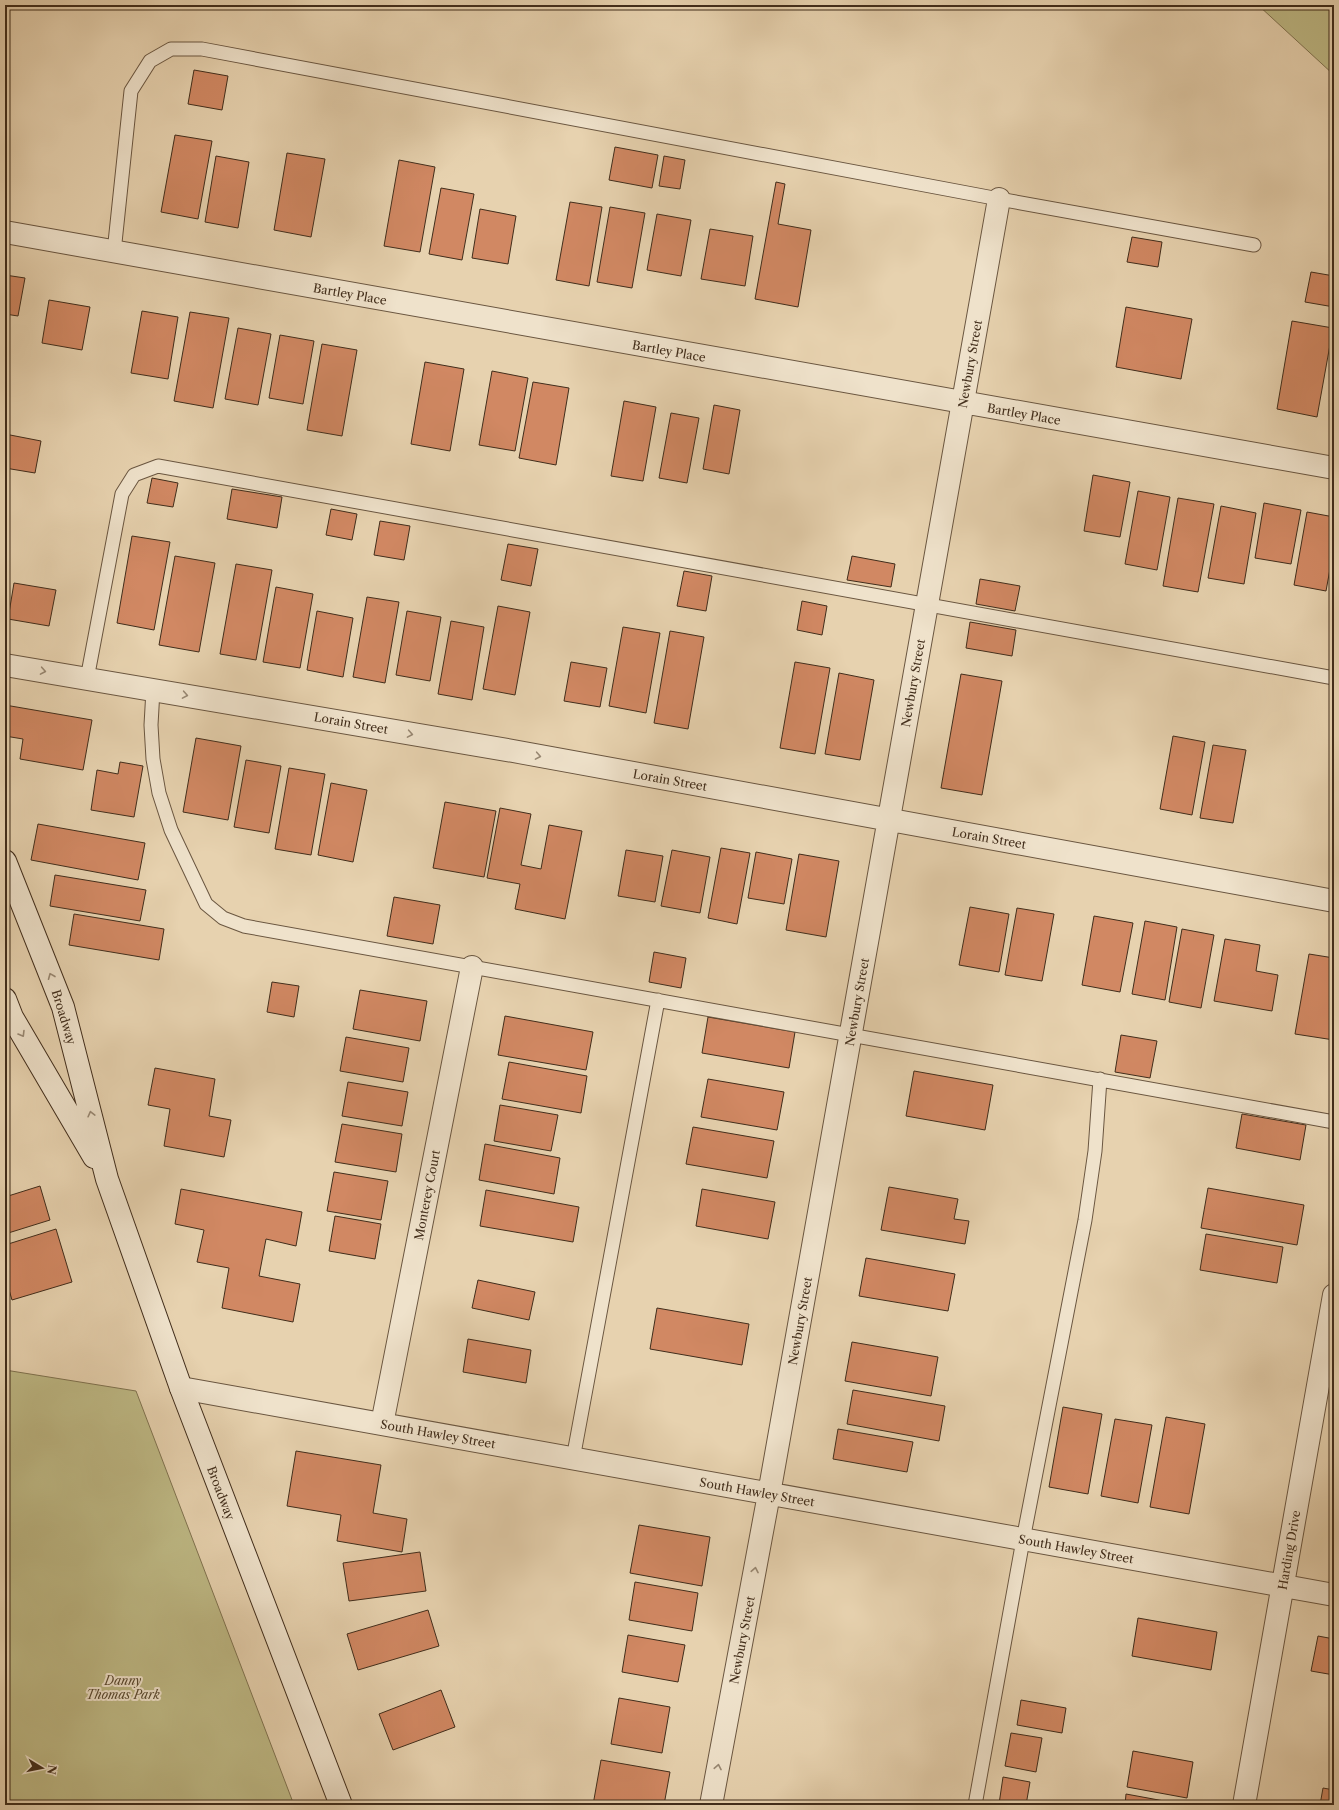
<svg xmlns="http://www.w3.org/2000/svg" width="1339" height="1810" viewBox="0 0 1339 1810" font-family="'Libre Caslon Text',serif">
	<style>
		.green { fill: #beb985; stroke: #807350 }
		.building { fill: #d18863; stroke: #412d1b }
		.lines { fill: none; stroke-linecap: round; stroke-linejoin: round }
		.lane-casing { stroke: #6a5640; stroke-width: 15 }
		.street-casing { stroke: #6a5640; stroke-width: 24 }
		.secondary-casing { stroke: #412d1b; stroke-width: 24 }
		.lane { stroke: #efe2cb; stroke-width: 13 }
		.street { stroke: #efe2cb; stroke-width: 22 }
		.secondary { stroke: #efe2cb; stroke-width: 22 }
		.oneway { stroke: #988873 }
		.labels { text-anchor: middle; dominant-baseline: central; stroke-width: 4; stroke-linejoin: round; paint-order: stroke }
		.street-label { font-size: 12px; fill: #412d1b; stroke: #efe2cb }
		.park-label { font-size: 12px; font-style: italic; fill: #5a4930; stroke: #efe2cb }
	</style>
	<rect width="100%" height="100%" fill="#e7d2af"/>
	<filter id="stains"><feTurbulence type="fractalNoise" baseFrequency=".005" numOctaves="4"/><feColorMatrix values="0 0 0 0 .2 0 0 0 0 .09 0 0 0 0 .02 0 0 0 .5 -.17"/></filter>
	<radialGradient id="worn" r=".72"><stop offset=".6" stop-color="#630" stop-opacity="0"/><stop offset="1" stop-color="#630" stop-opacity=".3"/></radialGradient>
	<path class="green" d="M1258 5H1334V75Z
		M5 1370 136 1391 294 1805H5Z"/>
	<path class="building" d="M194 70 228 76 222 110 188 104Z
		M175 135 212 141 198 219 161 212Z
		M615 147 658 155 652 188 609 180Z
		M287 153 325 159 311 237 274 230Z
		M216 156 249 162 238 228 205 222Z
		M664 156 685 160 680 189 659 186Z
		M399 160 435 167 420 252 384 246Z
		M776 182 785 184 778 224 811 230 798 307 755 299Z
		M441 188 474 194 462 260 429 254Z
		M570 202 602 207 589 286 556 280Z
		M610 207 645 213 632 288 597 282Z
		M480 209 516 216 508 264 472 258Z
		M657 214 691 220 681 276 647 270Z
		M710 229 753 236 745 286 701 279Z
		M1132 237 1162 242 1158 267 1127 262Z
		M1311 272 1334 276V307L1305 302Z
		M5 275 25 278 18 316 5 314Z
		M49 300 90 307 82 350 42 343Z
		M1126 307 1192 319 1181 379 1116 367Z
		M142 311 178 317 168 379 131 373Z
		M190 312 229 318 213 408 174 401Z
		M1292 321 1333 328 1317 417 1277 409Z
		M238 328 271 334 258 405 225 399Z
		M280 335 314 341 303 404 269 398Z
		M322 344 357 350 342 436 307 430Z
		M425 362 464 369 450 451 411 444Z
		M492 371 528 378 515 451 479 445Z
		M533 382 569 388 556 465 519 458Z
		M624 401 656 407 643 481 611 476Z
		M714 405 740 410 729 474 703 469Z
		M671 413 699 418 687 483 659 478Z
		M5 434 41 441 35 473 5 468Z
		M1093 475 1130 482 1120 537 1084 531Z
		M152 478 178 483 173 507 147 503Z
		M232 489 282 497 277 528 227 519Z
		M1138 491 1170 497 1157 570 1125 564Z
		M1178 498 1214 504 1198 592 1163 586Z
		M1264 503 1301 510 1291 564 1255 558Z
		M1221 506 1256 513 1244 584 1208 578Z
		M331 509 357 514 352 540 326 535Z
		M1307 512 1334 517V547L1326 591 1294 585Z
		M380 521 410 526 404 560 374 555Z
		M132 536 170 542 154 630 117 623Z
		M508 544 538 549 531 586 501 580Z
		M175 556 215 563 199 652 159 645Z
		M852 556 895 564 891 587 847 580Z
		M236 564 272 570 256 660 220 654Z
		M684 571 712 576 706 611 677 606Z
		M980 579 1020 586 1015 611 976 604Z
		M14 583 56 590 49 626 8 619Z
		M276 587 313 594 300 668 263 662Z
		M367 597 399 602 385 683 353 677Z
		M802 601 827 606 822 635 797 630Z
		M498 606 530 612 515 695 483 689Z
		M317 611 353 618 343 677 307 670Z
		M407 611 441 617 430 681 396 675Z
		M451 621 484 627 472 700 438 694Z
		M970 622 1016 630 1012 656 966 648Z
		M623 627 660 633 646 713 609 706Z
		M670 631 704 637 688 729 654 723Z
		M571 662 607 668 600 707 564 701Z
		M795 662 830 668 815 754 780 748Z
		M839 673 874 680 860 760 825 754Z
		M961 674 1002 681 982 795 941 788Z
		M5 705 92 720 83 770 20 759 23 739 5 736Z
		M1173 736 1205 742 1192 815 1160 809Z
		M196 738 241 746 228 820 183 812Z
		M1213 745 1246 750 1233 823 1200 818Z
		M246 760 281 766 269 833 234 827Z
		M120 762 143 766 134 817 91 810 97 770 118 774Z
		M289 768 325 774 311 855 275 849Z
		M331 783 367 790 353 862 318 855Z
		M445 802 496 811 484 877 433 868Z
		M500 808 531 814 521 865 541 869 549 825 582 831 565 919 515 909 520 884 487 878Z
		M38 824 145 843 138 880 31 860Z
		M1334 824V846L1330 845Z
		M721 848 750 853 737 924 708 918Z
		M626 850 663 856 655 902 618 896Z
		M672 850 710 857 700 913 661 906Z
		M756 852 792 859 784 904 748 898Z
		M799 854 839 861 826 937 786 930Z
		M55 875 146 890 140 921 50 906Z
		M394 897 440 905 433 944 387 936Z
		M970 907 1009 914 999 972 959 965Z
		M1017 908 1054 914 1042 981 1005 975Z
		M74 914 164 929 159 960 69 945Z
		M1094 916 1133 923 1120 992 1082 985Z
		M1145 921 1177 927 1165 1000 1132 994Z
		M1182 929 1214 935 1201 1008 1169 1002Z
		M1225 939 1260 945 1256 971 1278 975 1272 1011 1214 1001Z
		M654 952 686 958 681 988 649 982Z
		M1309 954 1334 958V1040L1295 1034Z
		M272 982 299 986 294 1017 267 1012Z
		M360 990 427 1001 420 1041 353 1029Z
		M505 1016 593 1032 586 1070 498 1055Z
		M708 1017 795 1032 789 1068 702 1053Z
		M1121 1035 1157 1041 1150 1078 1115 1072Z
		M346 1037 409 1048 403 1082 340 1071Z
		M509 1062 587 1076 581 1113 502 1099Z
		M155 1068 215 1079 209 1116 231 1120 224 1157 164 1146 170 1109 148 1105Z
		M914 1071 993 1085 985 1130 906 1116Z
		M708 1079 784 1092 777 1130 701 1117Z
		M348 1082 408 1092 402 1126 342 1116Z
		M500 1105 558 1115 551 1151 494 1141Z
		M1242 1114 1306 1125 1300 1160 1236 1148Z
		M5 1119 9 1131 5 1132Z
		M342 1124 402 1134 396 1172 335 1162Z
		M693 1127 774 1141 767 1178 686 1164Z
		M485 1144 560 1158 554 1194 479 1180Z
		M334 1172 388 1181 381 1220 327 1211Z
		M40 1186 50 1220 5 1234V1197Z
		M889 1187 958 1199 954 1219 969 1221 965 1244 881 1230Z
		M1208 1188 1304 1205 1297 1245 1201 1228Z
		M181 1189 302 1212 296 1246 266 1239 259 1276 300 1284 293 1322 222 1308 229 1268 197 1262 204 1230 175 1224Z
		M702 1189 775 1202 768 1239 696 1226Z
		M486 1190 579 1207 573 1242 480 1226Z
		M335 1216 381 1224 375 1259 329 1251Z
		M56 1229 72 1282 12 1300 5 1276V1245Z
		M1206 1234 1283 1247 1277 1283 1200 1270Z
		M866 1258 955 1274 948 1311 859 1296Z
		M478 1280 535 1292 529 1320 472 1308Z
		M657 1308 749 1324 742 1365 650 1349Z
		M468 1339 531 1350 526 1383 463 1372Z
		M852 1342 938 1357 931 1396 845 1381Z
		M853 1390 945 1406 939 1441 847 1424Z
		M1063 1407 1102 1414 1088 1494 1049 1487Z
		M1166 1417 1205 1424 1189 1514 1150 1507Z
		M1115 1419 1152 1425 1138 1503 1101 1496Z
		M838 1429 913 1442 907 1472 833 1459Z
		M296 1451 381 1465 373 1513 407 1519 402 1552 337 1541 341 1515 287 1506Z
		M639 1525 710 1537 702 1586 630 1573Z
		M420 1552 426 1591 349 1601 343 1563Z
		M635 1582 698 1593 692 1631 629 1620Z
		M428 1610 439 1646 358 1670 347 1634Z
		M1138 1618 1217 1632 1211 1670 1132 1656Z
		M628 1635 685 1645 678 1682 622 1672Z
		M1318 1636 1334 1639V1675L1311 1671Z
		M441 1690 455 1727 393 1750 379 1714Z
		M619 1698 670 1707 662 1753 611 1744Z
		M1021 1700 1066 1708 1062 1733 1017 1725Z
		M1011 1733 1042 1738 1036 1772 1005 1766Z
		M1133 1751 1193 1762 1187 1798 1127 1787Z
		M601 1760 670 1772 664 1805H593Z
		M1003 1777 1030 1782 1026 1805 999 1804Z
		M1323 1788 1334 1790V1805H1320Z
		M1126 1794 1186 1805H1125Z"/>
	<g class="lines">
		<g class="lane-casing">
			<path id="lane" d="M114 252 131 91 150 61 171 49H202L999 199 1254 245
				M87 679 122 494 134 475 158 466 1334 678
				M153 690 151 725 153 759 159 793 171 830 206 904 223 918 244 926 1334 1122
				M573 1459 658 1000
				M975 1805 1023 1540 1085 1220 1095 1151 1100 1079"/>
		</g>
		<g class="street-casing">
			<path id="street" d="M5 232 1334 468
				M5 665 513 751 1334 901
				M181 1388 1334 1595
				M382 1424 472 967
				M711 1805 769 1494 999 199
				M1244 1805 1334 1295"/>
		</g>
		<g class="secondary-casing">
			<path id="secondary" d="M5 861 63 1007 107 1179 181 1388 341 1805
				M5 999 12 1017 94 1157"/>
		</g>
		<use href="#lane" class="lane"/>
		<use href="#street" class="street"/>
		<use href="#secondary" class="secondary"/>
	</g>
	<defs><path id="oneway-chevron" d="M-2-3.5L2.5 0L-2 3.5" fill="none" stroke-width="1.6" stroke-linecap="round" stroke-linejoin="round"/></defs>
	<g class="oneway">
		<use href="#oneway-chevron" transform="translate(43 671) rotate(10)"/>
		<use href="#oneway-chevron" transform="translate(185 695) rotate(10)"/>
		<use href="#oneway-chevron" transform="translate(410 734) rotate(10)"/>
		<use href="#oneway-chevron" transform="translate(538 756) rotate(10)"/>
		<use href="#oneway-chevron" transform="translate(51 976) rotate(-112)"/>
		<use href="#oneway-chevron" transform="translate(22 1034) rotate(59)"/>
		<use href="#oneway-chevron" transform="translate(91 1114) rotate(-104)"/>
		<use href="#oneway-chevron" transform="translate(755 1570) rotate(-79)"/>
		<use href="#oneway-chevron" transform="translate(718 1767) rotate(-79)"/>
	</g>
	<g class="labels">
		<g class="street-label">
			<text transform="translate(350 294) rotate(10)">Bartley Place</text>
			<text transform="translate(669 351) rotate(10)">Bartley Place</text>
			<text transform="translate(970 364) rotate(-80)">Newbury Street</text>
			<text transform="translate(1024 414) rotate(10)">Bartley Place</text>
			<text transform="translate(913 683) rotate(-80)">Newbury Street</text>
			<text transform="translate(351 723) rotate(10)">Lorain Street</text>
			<text transform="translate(670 780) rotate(10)">Lorain Street</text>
			<text transform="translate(989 838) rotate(10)">Lorain Street</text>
			<text transform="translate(857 1002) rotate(-80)">Newbury Street</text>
			<text transform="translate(64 1017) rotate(73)">Broadway</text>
			<text transform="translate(427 1195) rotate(-79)">Monterey Court</text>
			<text transform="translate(800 1321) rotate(-80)">Newbury Street</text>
			<text transform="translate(438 1434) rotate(10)">South Hawley Street</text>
			<text transform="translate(757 1492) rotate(10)">South Hawley Street</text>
			<text transform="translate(221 1493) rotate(69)">Broadway</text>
			<text transform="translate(1076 1549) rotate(10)">South Hawley Street</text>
			<text transform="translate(1289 1550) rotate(-80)">Harding Drive</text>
			<text transform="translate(742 1640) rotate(-79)">Newbury Street</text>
		</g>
		<g class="park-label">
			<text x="123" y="1680">Danny<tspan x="123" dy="14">Thomas Park</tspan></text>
		</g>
	</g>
	<rect width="1339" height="1810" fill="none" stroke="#e7d2af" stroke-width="20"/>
	<rect x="6" y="6" width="1327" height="1798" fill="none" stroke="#412d1b" stroke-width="2"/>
	<rect x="10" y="10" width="1319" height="1790" fill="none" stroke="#412d1b"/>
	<g transform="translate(42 1768) rotate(100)" stroke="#efe2cb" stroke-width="3" paint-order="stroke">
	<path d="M0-3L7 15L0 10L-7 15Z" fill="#412d1b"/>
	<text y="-6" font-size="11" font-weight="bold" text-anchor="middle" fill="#412d1b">N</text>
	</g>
	<rect width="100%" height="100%" filter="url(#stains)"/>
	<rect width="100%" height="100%" fill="url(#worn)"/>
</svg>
